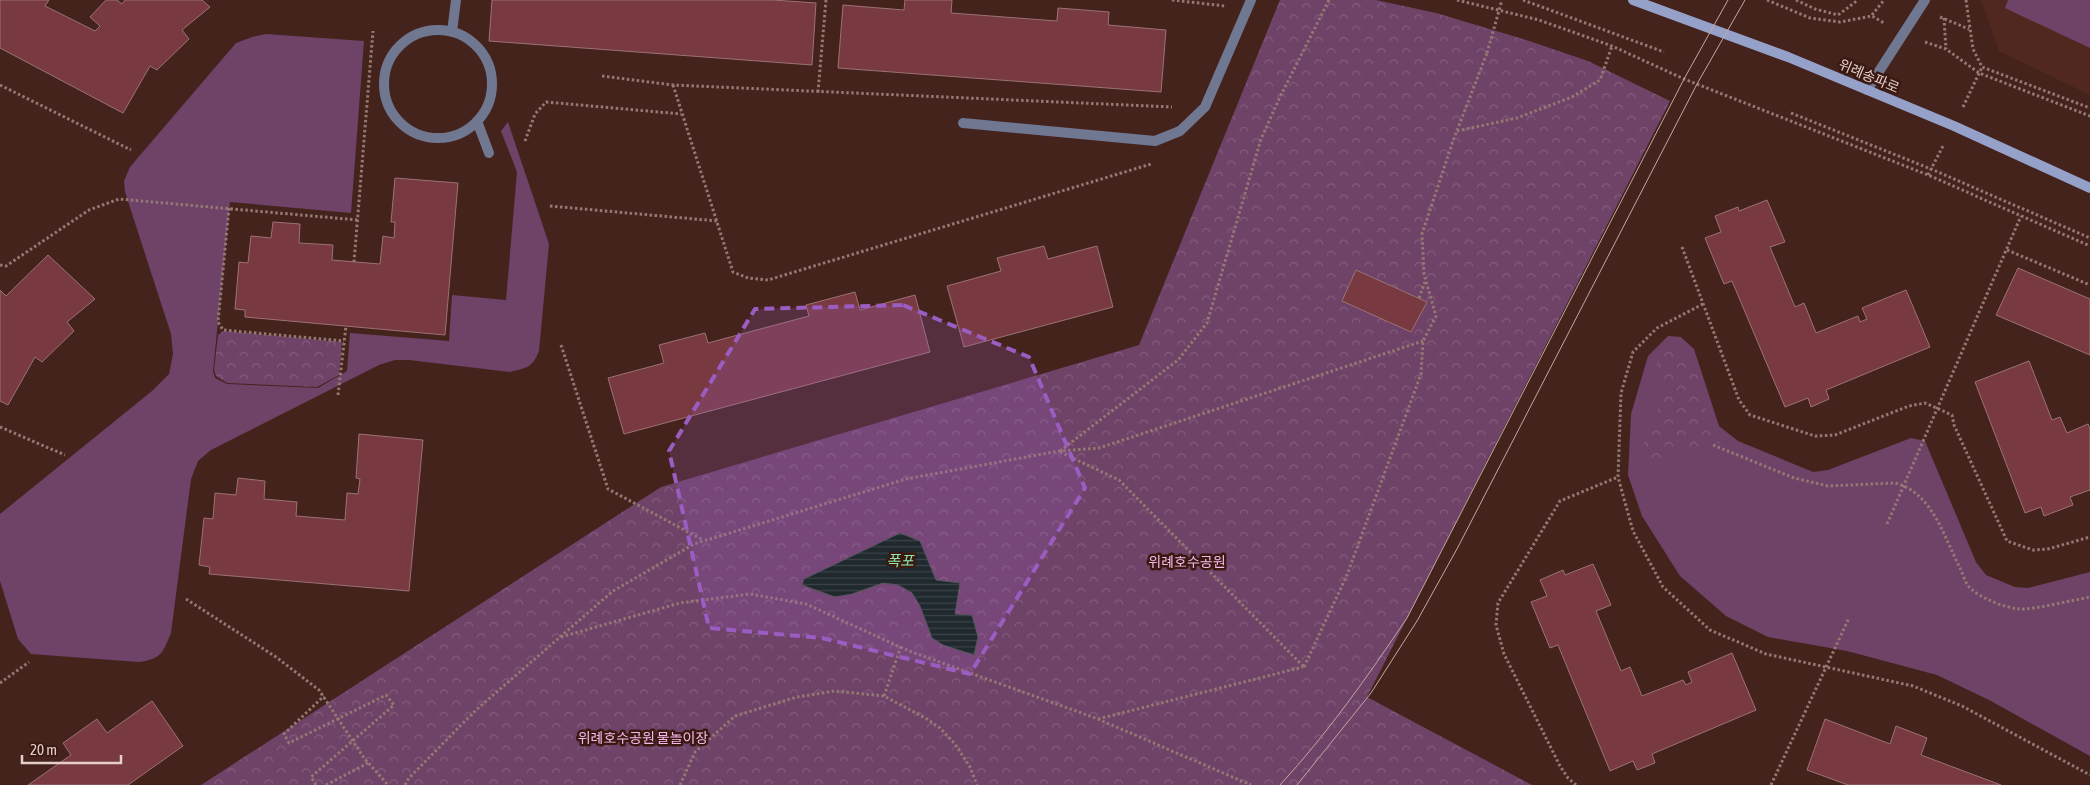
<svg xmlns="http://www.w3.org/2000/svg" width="2090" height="785" viewBox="0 0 2090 785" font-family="'Asap Condensed','Noto Sans KR',sans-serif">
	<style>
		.built { fill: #51281f }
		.green { fill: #6f4268 }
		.park { fill: url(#park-crowns) }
		.water { fill: url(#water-rules); stroke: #455243 }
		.building { fill: #793941; stroke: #9b7275 }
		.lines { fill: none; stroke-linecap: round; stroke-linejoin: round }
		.path { stroke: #947872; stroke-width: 3; stroke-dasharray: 2.5 2.5; stroke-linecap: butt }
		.lane { stroke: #707791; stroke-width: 10 }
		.street { stroke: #707791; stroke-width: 10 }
		.secondary { stroke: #96a1ca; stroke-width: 10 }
		.tram { stroke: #c1a8a2; stroke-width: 1 }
		.path-bridge { stroke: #947872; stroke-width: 3; stroke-dasharray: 2.5 2.5; stroke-linecap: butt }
		.marked { fill: #9b5dc2; fill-opacity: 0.2; stroke: #9b5dc2; stroke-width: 4; stroke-dasharray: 10 6; stroke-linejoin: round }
		.labels { text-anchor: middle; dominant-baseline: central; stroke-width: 5; stroke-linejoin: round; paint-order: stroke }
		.street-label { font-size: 14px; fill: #e6cfca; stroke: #391912 }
		.park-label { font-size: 14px; fill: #f7b9eb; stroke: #391912 }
		.water-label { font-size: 15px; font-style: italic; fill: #8ce5a9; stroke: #391912 }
	</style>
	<defs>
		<pattern id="park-crowns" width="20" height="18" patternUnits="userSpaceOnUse" patternTransform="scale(1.25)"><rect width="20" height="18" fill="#6f4268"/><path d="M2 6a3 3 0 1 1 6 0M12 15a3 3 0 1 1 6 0" fill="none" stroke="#845c7c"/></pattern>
		<pattern id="water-rules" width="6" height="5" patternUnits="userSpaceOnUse" patternTransform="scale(1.25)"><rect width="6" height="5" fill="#001c09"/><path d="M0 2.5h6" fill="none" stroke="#253c2c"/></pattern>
	</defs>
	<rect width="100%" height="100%" fill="#44231c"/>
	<path class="built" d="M1981 0H2090V95L1999 51Z"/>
	<path class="green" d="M2008 0H2090V48L2005 8Z
		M266 34 364 41 351 213 230 202 213 371 215 378 227 384 318 388 347 371 350 333 449 341 452 295 506 300 517 172 501 131 508 122 549 244 539 351C533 367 527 368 510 372L409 360H395L379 365 211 450 198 461 191 479 171 633C163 653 161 659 139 662L31 654 18 639 0 581V514L152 391 169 374 173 354 171 334 125 192 124 181 130 167 236 43 252 37Z
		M1668 336 1681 337 1694 349 1719 426 1738 441 1801 467 1813 472 1828 470 1911 438 1925 441 1976 562 1986 575 2015 587 2028 588 2090 572V756L1991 701 1937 675 1847 651 1768 637 1726 616 1680 576 1642 516 1628 475 1631 414 1648 356Z"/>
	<path class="park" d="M1280 0H1376L1436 13 1523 39 1588 61 1670 101 1367 697 1532 785H201L661 487 1139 345Z
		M223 331 342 342 339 375 317 387 227 383 216 376 214 370 218 335Z
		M1666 349 1676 354 1699 377 1706 412 1722 442 1654 461 1643 446C1646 437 1649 428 1652 419 1656 411 1662 404 1663 394 1664 380 1654 369 1657 356Z"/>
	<path class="water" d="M900 533 920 541 936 580 960 583 955 614 972 615 978 637 974 655 943 645 932 638 920 606 912 593 898 585 883 583 852 594 835 597 802 585 804 579Z"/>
	<path class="building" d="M0 0H49L45 6 95 31 100 26 90 17 106 0H117L122 4 125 0H202L210 7 182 30 189 39 157 70 150 66 123 113 0 48Z
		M492 0H773L816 3 812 65 489 41Z
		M905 0H952L951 13 1057 21 1058 8 1109 12 1108 25 1166 30 1161 92 838 68 843 5 904 10Z
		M395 178 458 183 445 335 245 317V310L235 309 239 262 248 263 251 236 271 238 273 222 300 224 299 243 333 245 332 260 380 264 383 236 394 238 395 222H391Z
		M1767 200 1785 242 1770 247 1795 307 1804 303 1816 333 1858 316 1860 322 1867 319 1862 308 1906 290 1930 347 1826 390 1829 399 1811 407 1808 398 1785 407 1732 281 1724 284 1705 238 1721 232 1715 216 1738 207 1739 211Z
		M1044 246 1048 259 1097 246 1113 307 964 347 947 286 1001 271 997 258Z
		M48 255 95 299 67 322 74 331 42 362 35 357 8 405 0 401V290L6 296Z
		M2018 268 2090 299V355L1996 315Z
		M1356 270 1427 302 1411 332 1342 301Z
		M855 292 860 310 915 295 930 352 624 434 608 378 664 363 659 345 705 333 708 343 809 316 806 305Z
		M2029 361 2052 420 2060 417 2067 433 2088 424 2090 429V490L2070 497 2073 505 2044 516 2041 507 2025 513 1975 382Z
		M359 434 423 440 409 591 209 574 210 567 199 565 204 518 213 519 215 493 236 495 238 478 265 481 264 499 297 502 296 516 345 520 347 493 358 494 360 479 356 478Z
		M1593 564 1611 605 1596 611 1621 671 1630 667 1642 696 1683 680 1686 685 1692 682 1688 672 1732 653 1756 710 1652 754 1655 763 1637 770 1633 761 1610 771 1558 645 1550 648 1531 602 1547 596 1540 580 1563 570 1565 575Z
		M152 701 183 746 128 785H28L71 755 63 743 97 719 107 733Z
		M1825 719 1890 744 1896 726 1927 738 1921 755 2001 785H1848L1807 770Z"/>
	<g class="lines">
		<path class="path" d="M1172 0 1225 6
			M1457 0 1539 20 1612 46 1684 79 1928 175 2090 246
			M1523 0 1664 52
			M1767 0 1810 18 1840 22 1872 16 1884 23
			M1796 0 1815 9 1838 15 1858 0
			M1966 0 1973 49 1982 67 2090 108
			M1872 15 1884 0
			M1940 17 1969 29
			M1944 18 1946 49
			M1925 42 1946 49 1979 73 2090 116
			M602 76 673 85 1172 107
			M0 85 131 150
			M673 85 733 272 748 278 768 280 1151 164
			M818 92 826 0
			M1963 107 1982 67
			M1791 113 1931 169 2090 238
			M1457 131 1517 118 1572 97 1600 80 1612 46
			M525 141 535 114 546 102 681 114
			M1928 175 1943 146
			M550 206 717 221
			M229 208 218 322 223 330 344 341
			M1682 247 1739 400 1750 415 1815 436 1835 435 1909 406 1925 403 1952 415 1954 425 2007 541 2033 550 2048 549 2090 537
			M2007 250 2090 285
			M354 262 373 31
			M0 265 6 266 89 210 119 199 358 220
			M1419 298 1425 282
			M1703 304 1657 328 1633 352 1621 393 1618 477 1633 531 1663 587 1710 630 1766 654 1913 686 1962 706 2090 775
			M561 345 608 489 703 540
			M338 395 346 326
			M0 427 65 455
			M1713 445 1794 478 1828 486 1895 483C1932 492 1944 537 1960 568 1963 574 1965 583 1970 588 1982 599 2003 607 2019 609 2033 610 2073 600 2090 597
			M1060 451 1178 360 1207 323 1261 139 1280 97 1329 0
			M1060 452 1119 480 1304 667
			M1887 524 2021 216
			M186 599 276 657 319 690 364 758 388 785
			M561 637 680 603 750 594 806 604 909 651 1098 719 1251 785
			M1304 667 1347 575 1421 374 1423 341 1436 316 1424 274 1422 234 1453 141 1487 53
			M0 683 29 662
			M884 696 901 646
			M1098 719 1303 667
			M316 785 311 777 394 705 386 695 289 743 284 734 324 696
			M326 785 368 763
			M405 785 409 778 476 710 613 591 694 544 906 479 1059 451 1099 448 1423 341
			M680 785 695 752 735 716 797 697 835 691 884 696 927 719 940 728 955 744 970 767 977 785
			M1576 785 1568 778 1560 766 1504 654 1496 625 1498 603 1560 501 1618 477
			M1771 785 1849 618"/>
		<path class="lane" d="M384 84a54 54 0 1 1 108 0a54 54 0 1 1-108 0Z
			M452 32 456 0
			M477 121 489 153
			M963 123 1155 141 1180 131 1205 107 1251 0"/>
		<path class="street" d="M1867 90 1925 0"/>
		<path class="secondary" d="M1633 0 1788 57 1954 126 2090 188"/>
		<path class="tram" d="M1280 785C1328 733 1368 676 1407 618L1684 79 1728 0
			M1297 785 1371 693 1417 621 1458 547 1697 84 1745 0"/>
		<path class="path-bridge" d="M1487 53 1502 0"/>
	</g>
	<path class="marked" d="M903 305 1029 357 1085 488 970 674 822 638 709 628 669 451 755 309Z"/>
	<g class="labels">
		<g class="street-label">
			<text transform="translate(1869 76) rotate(23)">위례송파로</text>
		</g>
		<g class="park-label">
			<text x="1187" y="562">위례호수공원</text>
			<text x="643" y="738">위례호수공원 물놀이장</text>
		</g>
		<g class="water-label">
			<text x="900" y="560">폭포</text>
		</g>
	</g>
	<path d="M22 755v8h99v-8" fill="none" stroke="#e6cfca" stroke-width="2.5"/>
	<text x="30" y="755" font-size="15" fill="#e6cfca" stroke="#391912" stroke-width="4" paint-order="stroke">20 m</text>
</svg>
